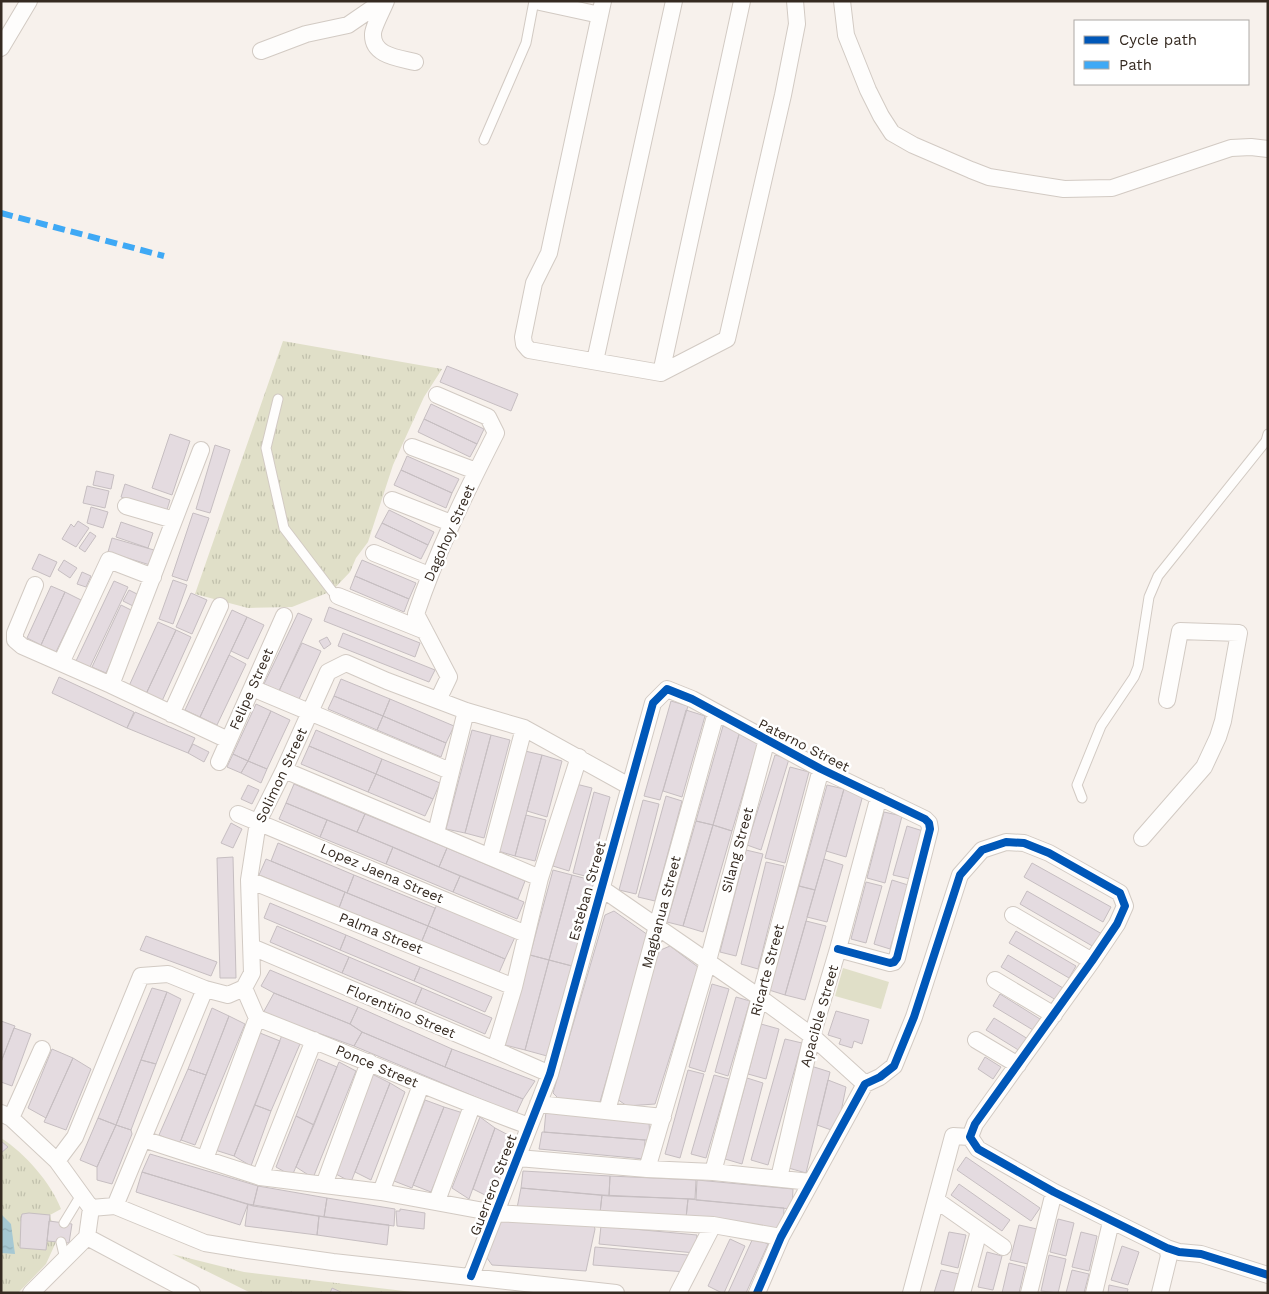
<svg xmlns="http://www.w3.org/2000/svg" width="1269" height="1294" viewBox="0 0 1269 1294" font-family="'Work Sans',sans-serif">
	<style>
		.grass { fill: url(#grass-tufts) }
		.garden { fill: #e0dfc8 }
		.water { fill: url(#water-ripples) }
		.building { fill: #e4dbe0; stroke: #c6bec1 }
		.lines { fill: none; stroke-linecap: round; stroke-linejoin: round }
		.service-casing { stroke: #d2cac3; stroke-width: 11 }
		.minor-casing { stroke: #d2cac3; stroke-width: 18 }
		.service { stroke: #fefdfc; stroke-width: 9 }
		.minor { stroke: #fefdfc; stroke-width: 16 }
		.quiet { stroke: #3fa9f5; stroke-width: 6; stroke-dasharray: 12 6; stroke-linecap: butt }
		.cycleway-casing { stroke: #fff; stroke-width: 11 }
		.cycleway { stroke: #0057b8; stroke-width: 8 }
		.labels { text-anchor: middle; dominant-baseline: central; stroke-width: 5; stroke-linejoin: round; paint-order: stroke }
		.street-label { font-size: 14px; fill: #352a21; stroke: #fff }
	</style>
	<defs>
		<pattern id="grass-tufts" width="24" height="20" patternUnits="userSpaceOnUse" patternTransform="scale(1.25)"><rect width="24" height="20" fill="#e0dfc8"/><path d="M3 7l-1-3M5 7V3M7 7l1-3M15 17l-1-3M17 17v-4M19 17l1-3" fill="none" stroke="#c1c0ac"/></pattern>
		<pattern id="water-ripples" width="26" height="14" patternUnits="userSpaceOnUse" patternTransform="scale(1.25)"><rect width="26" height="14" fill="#a6c8d3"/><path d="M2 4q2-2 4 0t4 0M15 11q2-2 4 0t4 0" fill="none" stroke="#90acb5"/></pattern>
	</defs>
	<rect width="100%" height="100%" fill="#f7f1ec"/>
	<path class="grass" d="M283 341 442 369 424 397 393 465 368 542 356 558 350 572 332 591 292 607 248 608 195 594Z
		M1 1138C25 1153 51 1183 61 1209L50 1215 56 1242 46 1264 18 1293H1Z
		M172 1254 244 1272 421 1293H251Z"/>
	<path class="garden" d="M843 968 889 982 881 1009 835 996Z"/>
	<path class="water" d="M1 1214 11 1224 15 1254 1 1253Z"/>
	<path class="building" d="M447 366 518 394 511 411 440 382Z
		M431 404 484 429 477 444 424 419Z
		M424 419 477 444 470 457 418 432Z
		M170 434 190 441 172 495 152 488Z
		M215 445 230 450 210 513 196 509Z
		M407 456 459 479 452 493 401 470Z
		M401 470 452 493 446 508 394 485Z
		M96 471 114 475 111 489 93 485Z
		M125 484 170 500 166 513 121 497Z
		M87 486 109 491 105 508 83 503Z
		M91 507 108 512 103 528 87 523Z
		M389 510 434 532 428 545 382 523Z
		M193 513 209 518 187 581 172 576Z
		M78 521 89 528 76 547 62 539 71 524 74 527Z
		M121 522 153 533 148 548 116 537Z
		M382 523 428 545 421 559 375 537Z
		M90 532 96 536 85 552 79 548Z
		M112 538 154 550 150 565 108 552Z
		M39 554 57 562 50 577 32 569Z
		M64 560 77 568 70 578 58 570Z
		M362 560 416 583 409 599 355 576Z
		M82 572 91 576 86 587 77 584Z
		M355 576 409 599 404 612 350 589Z
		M173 580 187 585 173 624 159 619Z
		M114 581 128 587 90 667 76 661Z
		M51 586 65 592 41 645 27 638Z
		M129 590 143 597 137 608 123 601Z
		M65 592 81 600 56 652 41 645Z
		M191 593 207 600 192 634 176 627Z
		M121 605 135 612 106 673 92 667Z
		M329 607 420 643 415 657 324 621Z
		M232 610 247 617 200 717 185 710Z
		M298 613 312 619 279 691 264 684Z
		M247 617 264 625 248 659 231 651Z
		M158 622 176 630 146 694 129 686Z
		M176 630 191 637 162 701 146 694Z
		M343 633 435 670 429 682 338 646Z
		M327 637 331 644 324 649 319 641Z
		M302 643 321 651 299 699 279 691Z
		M229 655 246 664 217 725 200 717Z
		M59 677 134 712 127 728 52 693Z
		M341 679 390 699 383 716 334 696Z
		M334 696 383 716 377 730 328 709Z
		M390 699 454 726 446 743 383 716Z
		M671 701 688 706 660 800 644 796Z
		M256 704 271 711 248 761 233 754Z
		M686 710 705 716 682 797 663 791Z
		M271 711 290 720 267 769 248 761Z
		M135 712 195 738 188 753 127 728Z
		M383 716 446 743 441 757 377 730Z
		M723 726 740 731 713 825 696 821Z
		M316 730 382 759 376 774 309 746Z
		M472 730 491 735 465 833 446 829Z
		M740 731 760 736 732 831 713 825Z
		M491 735 510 740 484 838 465 833Z
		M193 744 209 752 204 762 188 753Z
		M309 746 376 774 368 792 301 764Z
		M525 751 542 755 515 856 498 851Z
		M233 754 248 761 241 773 227 767Z
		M542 755 562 761 547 817 527 811Z
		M775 755 789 759 761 850 747 845Z
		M382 759 440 783 433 799 376 774Z
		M248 761 267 769 261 783 241 773Z
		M790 767 809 772 785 863 765 858Z
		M376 774 433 799 425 816 368 792Z
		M294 784 365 814 357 832 286 803Z
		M576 784 592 788 569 871 553 866Z
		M248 785 259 790 252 804 241 799Z
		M827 785 844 789 815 890 799 886Z
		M844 789 863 795 846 857 826 851Z
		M594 792 610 797 589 877 573 873Z
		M666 796 682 801 655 901 638 897Z
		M643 800 659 804 636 894 619 890Z
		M286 803 327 820 320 837 279 819Z
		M884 812 902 816 885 883 867 878Z
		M365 814 447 848 439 867 357 832Z
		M526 815 546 820 535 861 515 856Z
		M327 820 393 847 386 864 320 837Z
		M696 821 713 825 683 926 667 922Z
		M231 823 242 829 233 848 221 843Z
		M713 825 732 831 703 932 683 926Z
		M907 826 923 831 910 879 893 875Z
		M278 843 354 875 347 893 271 861Z
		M393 847 460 876 453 892 386 864Z
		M447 848 525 881 518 899 439 867Z
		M746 850 763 854 736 956 720 952Z
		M233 857 236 978H220L217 858Z
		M266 859 345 892 339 908 259 875Z
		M824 859 843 865 827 922 807 917Z
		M766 862 784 866 758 969 741 964Z
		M1032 863 1111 907 1103 922 1024 877Z
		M553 870 572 875 549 960 530 955Z
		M354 875 435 908 428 926 347 893Z
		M572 875 595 881 572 966 549 960Z
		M460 876 524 902 517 919 453 892Z
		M892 880 908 885 890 949 874 944Z
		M866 882 882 886 866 943 851 939Z
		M799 886 815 890 785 995 769 990Z
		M1027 891 1102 934 1094 947 1020 904Z
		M345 892 428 926 421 943 339 908Z
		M270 903 346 935 340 950 264 918Z
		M437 904 515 937 505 959 428 926Z
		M614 911 648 935 600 1102 559 1099 553 1093 605 915Z
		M806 921 826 926 805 1000 785 995Z
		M277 926 349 957 342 973 270 942Z
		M428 926 505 959 498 975 421 943Z
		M1016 931 1076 966 1069 978 1009 943Z
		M346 935 420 967 414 981 340 950Z
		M146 936 217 962 211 976 140 950Z
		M670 946 698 967 655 1104 627 1106 617 1099 656 952Z
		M530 955 549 960 525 1050 505 1045Z
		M1008 955 1063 988 1056 1000 1001 967Z
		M349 957 422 988 415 1004 342 973Z
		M549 960 572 966 547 1056 525 1050Z
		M420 967 492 997 485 1012 414 981Z
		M270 970 358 1007 350 1024 274 993 261 986Z
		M712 984 729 989 705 1072 689 1067Z
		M152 988 167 992 116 1125 98 1118Z
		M422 988 492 1018 485 1034 415 1004Z
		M167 992 181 999 156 1064 141 1060Z
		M274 993 350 1024 362 1032 354 1046 263 1013Z
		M1000 994 1040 1019 1033 1030 993 1006Z
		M736 997 750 1001 728 1076 715 1072Z
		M358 1007 452 1049 445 1067 362 1032 350 1024Z
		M212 1008 229 1016 206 1075 188 1069Z
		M836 1011 869 1020 862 1044 854 1041 852 1048 839 1044 841 1039 828 1035Z
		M229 1016 245 1024 195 1145 181 1140Z
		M994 1018 1028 1039 1020 1051 986 1030Z
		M1 1021 15 1026 1 1062Z
		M761 1024 779 1029 766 1079 748 1074Z
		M14 1028 31 1034 12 1086 1 1082V1062Z
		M362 1032 445 1067 523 1099 516 1114 354 1046Z
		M260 1033 280 1041 234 1156 215 1150Z
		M282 1035 300 1044 271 1111 255 1105Z
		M785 1039 802 1043 768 1165 751 1160Z
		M52 1049 73 1058 46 1118 28 1108Z
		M452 1049 535 1081 523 1099 445 1067Z
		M985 1057 1001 1067 993 1079 978 1069Z
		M73 1058 91 1069 66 1130 44 1122Z
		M318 1059 337 1067 314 1125 296 1116Z
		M141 1060 156 1064 131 1130 116 1125Z
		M339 1062 356 1071 313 1178 296 1167Z
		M811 1066 830 1072 806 1173 785 1167Z
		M188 1069 206 1075 181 1140 178 1144 159 1135Z
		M688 1070 704 1074 680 1158 665 1154Z
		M372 1074 390 1083 351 1182 334 1173Z
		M714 1075 729 1079 706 1158 691 1154Z
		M747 1078 763 1083 742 1164 725 1159Z
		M828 1080 846 1087 837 1132 817 1125Z
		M390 1083 405 1092 371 1180 355 1172Z
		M425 1100 444 1107 412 1188 394 1181Z
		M255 1105 271 1111 251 1166 234 1156Z
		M444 1107 463 1113 431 1192 413 1185Z
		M546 1111 649 1122 650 1139 645 1140 544 1132Z
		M296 1116 314 1125 292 1176 276 1167Z
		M480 1117 495 1128 469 1199 452 1188Z
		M98 1118 116 1125 97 1167 80 1160Z
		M116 1125 131 1130 132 1134 112 1184 97 1180V1167Z
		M495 1128 514 1138 491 1198 473 1189Z
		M542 1132 645 1140 644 1159 539 1149Z
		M1 1141 8 1147 1 1153Z
		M150 1154 258 1186 253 1206 142 1172Z
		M966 1157 1040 1208 1031 1221 957 1170Z
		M523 1171 610 1176 609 1196 521 1188Z
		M142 1172 248 1204 240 1225 136 1192Z
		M610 1176 696 1180 695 1199 609 1196Z
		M697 1180 793 1189 792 1209 696 1200Z
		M959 1184 1010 1220 1002 1231 951 1195Z
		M258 1186 327 1198 324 1217 253 1206Z
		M521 1188 602 1195 600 1213 517 1208Z
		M602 1195 688 1199 686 1218 600 1213Z
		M327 1198 395 1209 394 1226 324 1217Z
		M688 1199 784 1208 783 1229 686 1218Z
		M248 1204 319 1216 317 1235 245 1226Z
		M400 1209 425 1213 424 1229 397 1226 396 1211H400Z
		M29 1213 50 1215 46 1250 20 1248 21 1218 22 1214Z
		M319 1216 389 1225 387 1245 317 1235Z
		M508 1218 594 1226 595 1229 586 1271 492 1265 487 1258 499 1222Z
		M1058 1219 1074 1223 1066 1256 1050 1252Z
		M49 1221 72 1224 69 1243 47 1241Z
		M1019 1225 1037 1229 1028 1264 1010 1260Z
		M601 1226 697 1235 695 1253 599 1244Z
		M949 1232 966 1235 958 1268 941 1264Z
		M1081 1232 1097 1236 1089 1271 1072 1267Z
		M753 1238 768 1244 746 1293H728Z
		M730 1239 745 1246 724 1293H722L708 1286Z
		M1122 1246 1139 1252 1128 1285 1111 1280Z
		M595 1247 688 1255 686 1272 593 1265Z
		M987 1252 1002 1256 993 1290 978 1287Z
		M1049 1255 1066 1259 1058 1293 1041 1291Z
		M1009 1263 1025 1267 1019 1293H1002Z
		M941 1270 959 1274 954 1293H934Z
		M1072 1270 1089 1274 1084 1293H1066Z
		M1109 1285 1128 1289 1127 1293H1108Z
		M332 1288 343 1293H330Z"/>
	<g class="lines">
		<g class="service-casing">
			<path id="service" d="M484 140 526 43 534 1
				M278 399 266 448 284 528 332 591 338 596
				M1082 798 1077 785 1101 726 1134 677 1138 667 1149 597 1158 576 1266 441 1268 434
				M64 1223 81 1195
				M61 1242 65 1259"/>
		</g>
		<g class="minor-casing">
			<path id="minor" d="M386 1C383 9 373 27 373 34 372 56 399 58 415 62
				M603 1 549 253 534 283 523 337 524 344 529 350 661 373 727 339 783 95 797 24 795 1
				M842 1 846 35 868 90 881 116 892 133 913 145 971 170 989 177 1064 189 1112 188 1231 148 1251 147 1268 149
				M540 2 600 15
				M1 48 29 1
				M261 51 306 34 348 25 383 1
				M595 361 674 1
				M661 373 742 1
				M437 395 488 417 496 433C466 492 437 551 416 614L449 677 438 700
				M412 447 476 471
				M392 500 451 523
				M126 506 174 520
				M374 553 429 575
				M35 585 15 633V640L22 646 111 685 228 740
				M338 596 425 631
				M61 663 109 560 153 577
				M111 685 201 450
				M252 688 450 771
				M171 714 220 606
				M219 762 284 616
				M284 770 540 878
				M238 814 526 934
				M436 833 466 711
				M1142 838 1204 767 1218 737 1223 721 1239 633 1180 631 1167 700
				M490 856 524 728
				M249 880 514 987
				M601 888 759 997 812 1036 865 1084
				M1013 915 1092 961
				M252 947 495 1050 550 1074
				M995 980 1054 1015
				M244 988 257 1018C348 1053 437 1093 529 1126
				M976 1040 1018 1065
				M495 1050 514 987 540 878 579 757
				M538 1104 663 1117
				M607 1111 657 926 716 713
				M1 1113 11 1118 57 1161 91 1208 87 1237
				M11 1118 42 1049
				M143 1139 260 1177 381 1192 495 1213 713 1225 781 1237
				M518 1158 647 1169 713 1172 811 1182
				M205 1159 257 1018
				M57 1161 75 1137 141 976 168 974 205 989 228 995 244 988 252 973 249 880 258 822 284 770 328 672 346 663 387 681 466 711 524 728 629 786
				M647 1169 708 961 767 739
				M713 1172 821 769
				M260 1177 314 1040
				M779 1178 812 1036 838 949 879 796
				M324 1185 369 1062
				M381 1192 421 1085
				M936 1200 1003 1247
				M437 1201 472 1106
				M115 1206 205 989
				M91 1208 115 1206 205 1243 248 1250 333 1262 616 1293
				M87 1237 192 1293
				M471 1276 550 1074 653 703 667 689 692 699 821 769 925 819 929 823 930 829 897 958 894 962 890 963 838 949
				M31 1293 87 1237
				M678 1293 713 1225
				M757 1293 781 1237 865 1084 880 1077 894 1066 914 1017 960 875 982 850 1006 842 1024 843 1049 853 1120 893 1125 906 1117 924 1092 961 975 1124 970 1137 978 1149 1054 1192 1167 1248 1179 1252 1201 1254 1268 1275
				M911 1293 953 1136 970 1137
				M962 1293 979 1231
				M1029 1293 1054 1192
				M1094 1293 1111 1222
				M1160 1293 1169 1256 1167 1248"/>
		</g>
		<use href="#service" class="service"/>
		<use href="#minor" class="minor"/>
		<path class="quiet" d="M1 213 164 256"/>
		<g class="cycleway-casing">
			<path id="cycleway" d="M471 1276 550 1074 653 703 667 689 692 699 821 769 925 819 929 823 930 829 897 958 894 962 890 963 838 949
				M757 1293 781 1237 865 1084 880 1077 894 1066 914 1017 960 875 982 850 1006 842 1024 843 1049 853 1120 893 1125 906 1117 924 1092 961 975 1124 970 1137 978 1149 1054 1192 1167 1248 1179 1252 1201 1254 1268 1275"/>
		</g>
		<use href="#cycleway" class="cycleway"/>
	</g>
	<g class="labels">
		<g class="street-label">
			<text transform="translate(449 533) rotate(-66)">Dagohoy Street</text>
			<text transform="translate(251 689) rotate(-66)">Felipe Street</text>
			<text transform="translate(804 745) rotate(27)">Paterno Street</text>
			<text transform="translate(281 775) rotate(-65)">Solimon Street</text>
			<text transform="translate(737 850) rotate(-75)">Silang Street</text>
			<text transform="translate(382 873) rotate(23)">Lopez Jaena Street</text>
			<text transform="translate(587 891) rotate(-74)">Esteban Street</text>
			<text transform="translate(661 912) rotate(-75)">Magbanua Street</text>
			<text transform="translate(381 933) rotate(22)">Palma Street</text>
			<text transform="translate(767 970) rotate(-75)">Ricarte Street</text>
			<text transform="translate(401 1011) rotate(23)">Florentino Street</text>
			<text transform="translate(819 1016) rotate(-74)">Apacible Street</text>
			<text transform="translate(377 1066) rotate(23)">Ponce Street</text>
			<text transform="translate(493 1185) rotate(-69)">Guerrero Street</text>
		</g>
	</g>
	<rect width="1269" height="1294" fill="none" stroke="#352a21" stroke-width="5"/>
	<rect x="1074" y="20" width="175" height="65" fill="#ffffff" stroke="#aeaaa6"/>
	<rect x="1084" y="36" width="25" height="8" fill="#0057b8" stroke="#aeaaa6"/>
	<text x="1119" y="45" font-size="15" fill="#352a21">Cycle path</text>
	<rect x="1084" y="61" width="25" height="8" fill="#3fa9f5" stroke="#aeaaa6"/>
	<text x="1119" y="70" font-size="15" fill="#352a21">Path</text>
</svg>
